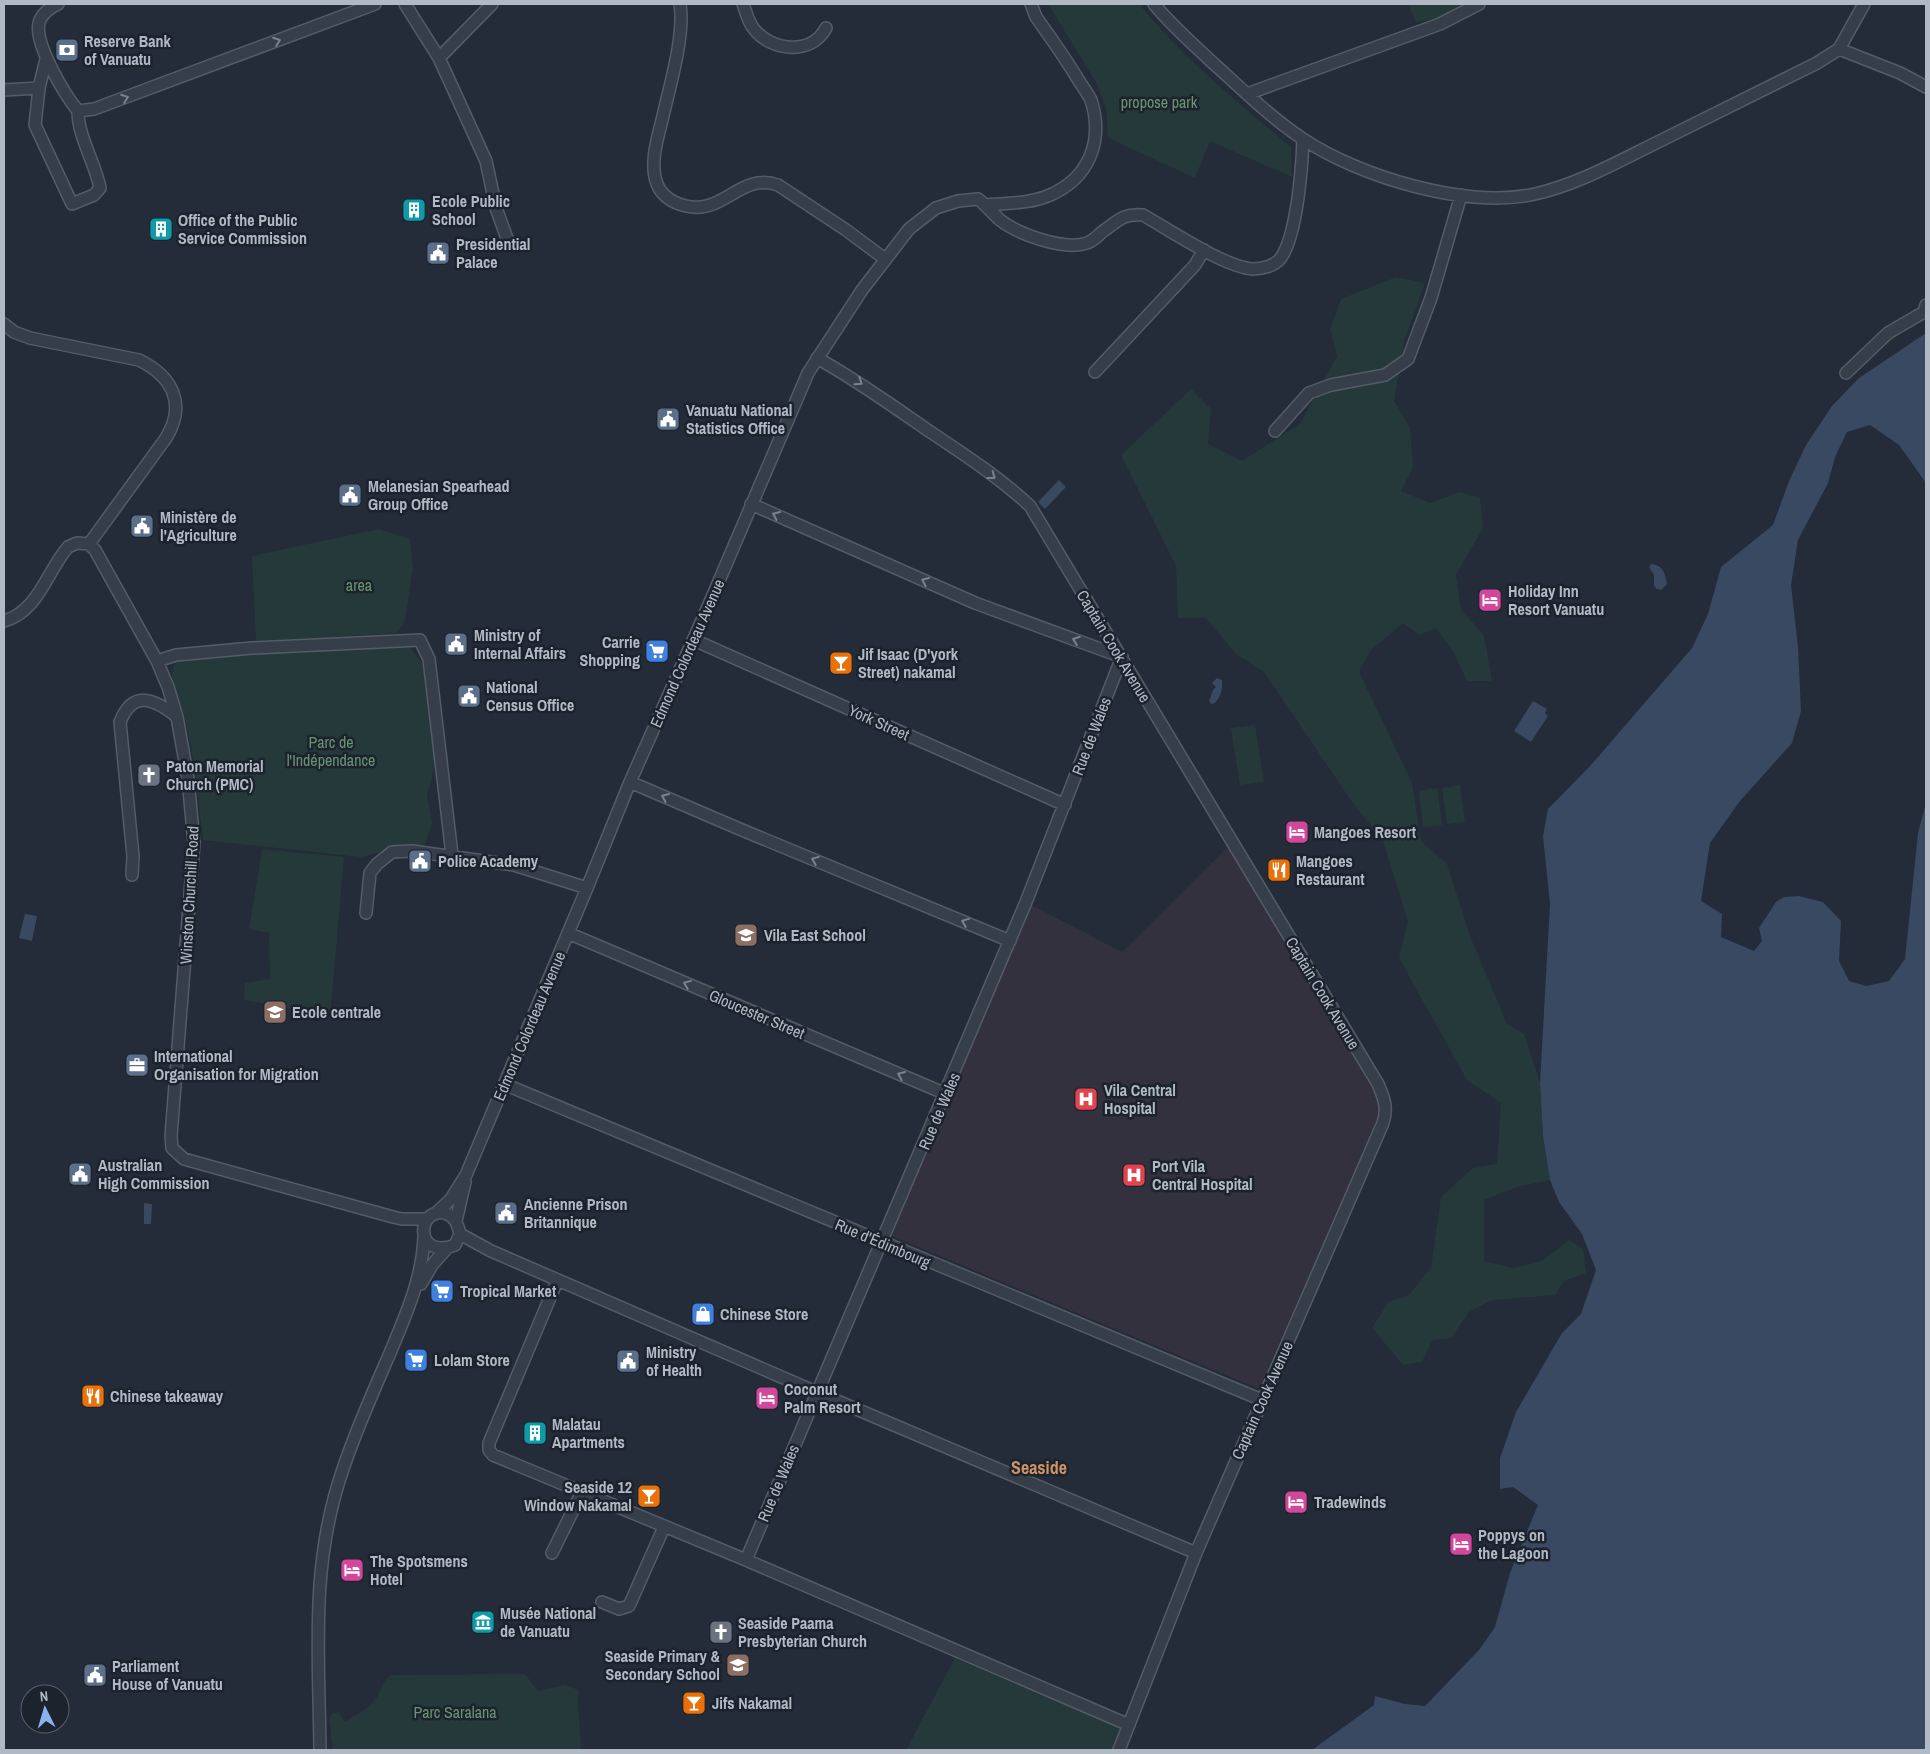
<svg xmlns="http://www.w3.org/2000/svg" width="1930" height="1754" viewBox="0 0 1930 1754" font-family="'Archivo Narrow',sans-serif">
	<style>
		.medical { fill: #32313d }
		.green { fill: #26393a }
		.water { fill: #394961 }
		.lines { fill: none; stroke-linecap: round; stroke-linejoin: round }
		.minor-casing { stroke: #545c67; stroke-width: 14 }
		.minor { stroke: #363e49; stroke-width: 11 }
		.oneway { stroke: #7a828d }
		.labels { text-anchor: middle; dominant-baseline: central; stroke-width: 5; stroke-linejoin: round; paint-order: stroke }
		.poi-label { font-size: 16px; font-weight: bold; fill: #b1b9c5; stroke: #1c232d; text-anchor: start }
		.park-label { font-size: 16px; fill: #6a9474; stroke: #1c232d }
		.street-label { font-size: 16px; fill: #b1b9c5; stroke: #1c232d }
		.neighbourhood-label { font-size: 18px; font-weight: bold; fill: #cd9265; stroke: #1c232d }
	</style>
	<rect width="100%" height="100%" fill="#232c38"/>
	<path class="medical" d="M1232 843 1376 1095 1380 1114 1259 1389 892 1236 958 1065 1026 902 1122 952Z"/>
	<path class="green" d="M1048 4H1139C1184 59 1237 102 1291 147L1292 177 1210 141 1195 178 1108 138 1106 107 1096 82Z
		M1408 4H1469L1438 18 1416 22Z
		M1396 277 1425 283 1404 342 1394 401 1410 428 1413 467 1401 491 1430 503 1459 492 1480 498 1483 528 1456 575 1461 610 1484 635 1492 681H1467L1453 651 1436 628 1419 635 1403 623 1371 650 1359 672 1412 783 1421 841 1447 864 1470 936 1507 1024 1524 1034 1540 1083 1543 1136 1550 1180 1517 1187 1484 1200V1261L1514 1268 1542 1261 1569 1240 1583 1249 1586 1273 1564 1281 1555 1295 1492 1300 1469 1312 1451 1338 1432 1340 1422 1362 1403 1365 1372 1328 1389 1301 1408 1296 1431 1268 1441 1197 1473 1168 1497 1164 1501 1103 1467 1080 1399 958 1408 922 1383 841 1350 799 1265 673 1236 654 1206 618H1178L1176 566 1121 455 1191 389 1211 409 1208 444 1242 461 1300 424 1337 356 1330 329 1341 299Z
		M379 529 410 539 413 567 405 621 397 633 256 642 252 556Z
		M407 644 423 664 435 765 427 796 432 823 425 845 405 846 361 857 203 840C197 792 194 742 178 696 174 683 168 672 177 660L220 654Z
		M1255 725 1264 782 1240 785 1231 728Z
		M1460 785 1465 822 1447 824 1442 788Z
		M1437 788 1442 825 1423 827 1419 791Z
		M262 849 344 857 330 1016 244 1000 245 983 270 979 269 933 249 929Z
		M955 1658 1121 1729 1112 1750H906Z
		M525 1674 538 1691 564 1685 579 1690 578 1702 581 1750H333L329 1719 332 1714 338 1712 345 1722C354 1716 367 1710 374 1701 381 1693 382 1681 391 1675Z"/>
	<path class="water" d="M1926 333V483L1899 445 1870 425 1847 432 1835 457 1828 483 1798 540 1791 585 1798 647 1801 711 1792 743 1740 801 1710 843 1701 901 1722 914 1721 937 1754 951 1762 941 1759 928 1776 902 1784 897 1799 896 1823 902 1841 921 1839 961 1849 981 1866 986 1889 981 1905 959 1918 833 1926 803V1750H1312L1374 1705 1375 1696 1405 1704 1425 1706 1479 1650 1495 1627 1510 1573 1538 1505 1513 1487 1500 1489V1458L1516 1412 1562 1333 1581 1314 1596 1270 1582 1234 1559 1202 1550 1180 1543 1136 1540 1083 1550 904 1543 836 1548 809 1591 765 1692 648 1708 614 1721 567 1773 525 1789 481 1806 445 1832 406 1859 378Z
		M1059 480 1066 487 1045 509 1038 502Z
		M1651 564C1663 565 1665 573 1667 584L1661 590 1657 589 1654 586V575L1649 567Z
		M1217 678 1222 680C1223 690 1221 696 1215 703L1211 704 1209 701 1213 690 1216 687 1212 683Z
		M1533 701 1547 709 1545 713 1548 716 1531 742 1514 731Z
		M25 914 37 916 32 941 19 938Z
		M144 1203 152 1204 151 1224H144Z"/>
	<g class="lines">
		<g class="minor-casing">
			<path id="minor" d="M405 4 439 58 492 4
				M680 4C685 35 670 85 663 116 658 137 649 163 657 184 662 196 673 203 686 206 724 215 740 172 778 185L846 230 885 259
				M743 4C746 12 748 22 754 29 771 51 811 56 826 28
				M1154 4C1171 25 1193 44 1213 63 1242 89 1270 117 1303 139 1360 177 1467 209 1535 194 1579 184 1619 161 1660 141 1712 115 1765 89 1817 63L1839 49 1864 4
				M1839 49 1900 73 1926 87
				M439 58 486 161 496 208 508 241
				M46 59 39 88 35 125 72 204 94 195 100 188C95 162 78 137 78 111 65 95 34 44 39 23 41 14 51 7 58 4
				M4 90 39 88
				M1247 94 1440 24 1479 4
				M78 111 94 109 375 4
				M985 205C1006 203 1030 204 1050 195 1089 178 1104 141 1091 100 1088 94 1083 87 1079 81 1066 59 1051 38 1036 17L1031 4
				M4 324 14 332 30 338 139 360C172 376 187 404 166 438L89 544 77 543 68 547C47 571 38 612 4 621
				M817 358C855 379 890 404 926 429 962 453 999 477 1030 506L1378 1084C1384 1098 1388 1108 1383 1123L1196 1553 1119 1750
				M1095 372 1195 265 1204 250
				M1846 373 1888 333 1924 312 1926 305
				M1275 431 1309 393 1331 385 1385 375 1408 359 1431 298 1461 195
				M751 504 975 603 1122 657
				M89 544 95 550 157 661 168 687 177 717 188 779 194 843 171 1136 172 1148 184 1159 393 1217 402 1219H427
				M694 640 1065 805
				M157 661 176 655 252 648 420 640 429 659 452 855
				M630 782 742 830 1010 941
				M132 875 133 856 120 722C133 689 155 699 177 717
				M366 913 370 873 377 864 392 852 412 851 514 865 587 888
				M568 933 946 1094
				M504 1084 1262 1400
				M435 1214 451 1199 466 1175 587 888 630 782 710 602 808 373 862 290 909 229 936 208 958 201 978 199C986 205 992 213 1000 220 1018 234 1064 251 1087 243 1092 241 1098 236 1102 232 1118 221 1123 213 1143 215 1168 229 1226 268 1253 269 1262 269 1274 266 1280 259 1297 237 1302 167 1303 139
				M456 1221 465 1182
				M460 1234 455 1245C414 1261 416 1207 445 1213 455 1216 458 1225 460 1234L491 1251 816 1392 1196 1553
				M557 1281 489 1443V1450L493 1455 746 1560 1129 1725
				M421 1284 432 1265 447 1248
				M552 1553 582 1492
				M746 1560 1026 902 1122 657
				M602 1602 619 1609 629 1606 664 1527
				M320 1750C319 1654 310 1566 342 1472 355 1432 373 1392 390 1353 406 1314 422 1280 424 1237"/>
		</g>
		<use href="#minor" class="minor"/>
	</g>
	<defs><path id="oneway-chevron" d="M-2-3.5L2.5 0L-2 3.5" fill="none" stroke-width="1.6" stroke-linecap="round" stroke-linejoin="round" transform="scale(1.25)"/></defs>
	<g class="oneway">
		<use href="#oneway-chevron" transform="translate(277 41) rotate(-20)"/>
		<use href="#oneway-chevron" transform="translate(125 98) rotate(-20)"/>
		<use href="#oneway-chevron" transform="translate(859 382) rotate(33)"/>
		<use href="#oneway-chevron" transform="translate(992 476) rotate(37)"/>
		<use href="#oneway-chevron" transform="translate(776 515) rotate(-156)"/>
		<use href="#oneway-chevron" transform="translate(925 581) rotate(-157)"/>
		<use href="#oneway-chevron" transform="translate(1076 640) rotate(-160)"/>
		<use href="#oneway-chevron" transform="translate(665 797) rotate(-156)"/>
		<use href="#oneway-chevron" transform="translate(815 860) rotate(-158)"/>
		<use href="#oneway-chevron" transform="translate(965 922) rotate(-158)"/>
		<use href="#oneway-chevron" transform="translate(687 984) rotate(-158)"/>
		<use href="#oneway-chevron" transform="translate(901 1075) rotate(-157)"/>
	</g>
	<defs>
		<g id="bank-square" transform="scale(1.25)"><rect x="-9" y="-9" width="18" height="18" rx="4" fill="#5c6f8a" stroke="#1c232d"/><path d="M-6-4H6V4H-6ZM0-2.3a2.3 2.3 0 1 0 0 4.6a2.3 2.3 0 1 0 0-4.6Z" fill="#fff"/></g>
		<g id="building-square" transform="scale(1.25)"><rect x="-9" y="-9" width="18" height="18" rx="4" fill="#0f9aa8" stroke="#1c232d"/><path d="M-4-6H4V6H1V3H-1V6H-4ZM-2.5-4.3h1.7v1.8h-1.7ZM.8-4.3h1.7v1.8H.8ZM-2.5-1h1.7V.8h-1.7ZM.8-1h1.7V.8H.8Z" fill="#fff"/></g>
		<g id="civic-square" transform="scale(1.25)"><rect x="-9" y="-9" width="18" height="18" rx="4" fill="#5c6f8a" stroke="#1c232d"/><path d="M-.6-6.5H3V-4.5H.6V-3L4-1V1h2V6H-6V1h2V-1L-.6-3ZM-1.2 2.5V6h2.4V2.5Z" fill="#fff"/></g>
		<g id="hotel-square" transform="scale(1.25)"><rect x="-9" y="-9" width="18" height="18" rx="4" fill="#d1479c" stroke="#1c232d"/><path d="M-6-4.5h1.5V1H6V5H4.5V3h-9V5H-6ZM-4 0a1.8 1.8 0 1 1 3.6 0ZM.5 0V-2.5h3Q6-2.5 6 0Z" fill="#fff"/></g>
		<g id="supermarket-square" transform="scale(1.25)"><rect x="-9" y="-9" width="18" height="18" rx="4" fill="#3f7fe0" stroke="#1c232d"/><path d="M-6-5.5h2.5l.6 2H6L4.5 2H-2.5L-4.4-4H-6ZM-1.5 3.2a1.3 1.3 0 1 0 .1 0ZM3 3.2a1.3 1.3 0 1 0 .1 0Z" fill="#fff"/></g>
		<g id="bar-square" transform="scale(1.25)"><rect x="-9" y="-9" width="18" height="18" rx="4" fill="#e8710a" stroke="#1c232d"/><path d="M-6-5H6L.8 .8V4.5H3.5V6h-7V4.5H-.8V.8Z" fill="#fff"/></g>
		<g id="church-square" transform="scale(1.25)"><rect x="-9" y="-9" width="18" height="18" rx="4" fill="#6b7280" stroke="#1c232d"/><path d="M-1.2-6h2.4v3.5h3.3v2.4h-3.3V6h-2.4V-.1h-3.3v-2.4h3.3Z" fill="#fff"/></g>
		<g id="restaurant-square" transform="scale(1.25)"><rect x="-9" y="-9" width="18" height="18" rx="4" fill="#e8710a" stroke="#1c232d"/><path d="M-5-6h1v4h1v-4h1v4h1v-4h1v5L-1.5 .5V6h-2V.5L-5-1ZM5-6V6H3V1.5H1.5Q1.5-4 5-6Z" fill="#fff"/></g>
		<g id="school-square" transform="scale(1.25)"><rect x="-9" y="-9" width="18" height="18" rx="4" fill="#8d6e63" stroke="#1c232d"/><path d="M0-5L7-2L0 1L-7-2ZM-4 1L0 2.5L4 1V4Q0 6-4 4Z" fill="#fff"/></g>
		<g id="office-square" transform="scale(1.25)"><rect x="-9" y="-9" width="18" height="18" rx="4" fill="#5c6f8a" stroke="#1c232d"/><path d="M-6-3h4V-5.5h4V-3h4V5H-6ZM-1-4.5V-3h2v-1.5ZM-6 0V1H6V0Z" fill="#fff"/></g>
		<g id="hospital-square" transform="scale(1.25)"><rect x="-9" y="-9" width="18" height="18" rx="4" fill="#e0444e" stroke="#1c232d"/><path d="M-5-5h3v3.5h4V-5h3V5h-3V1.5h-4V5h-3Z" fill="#fff"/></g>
		<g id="shop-square" transform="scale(1.25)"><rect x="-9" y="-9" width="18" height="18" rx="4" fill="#3f7fe0" stroke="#1c232d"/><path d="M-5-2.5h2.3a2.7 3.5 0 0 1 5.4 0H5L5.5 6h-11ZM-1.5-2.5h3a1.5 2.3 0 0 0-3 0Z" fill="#fff"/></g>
		<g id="museum-square" transform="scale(1.25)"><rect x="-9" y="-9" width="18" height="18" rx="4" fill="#0f9aa8" stroke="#1c232d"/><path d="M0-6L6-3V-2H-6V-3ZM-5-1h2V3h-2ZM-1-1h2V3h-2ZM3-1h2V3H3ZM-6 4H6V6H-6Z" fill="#fff"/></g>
	</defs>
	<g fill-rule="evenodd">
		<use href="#bank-square" x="67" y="50"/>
		<use href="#building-square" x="414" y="210"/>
		<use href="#building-square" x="161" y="229"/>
		<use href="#civic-square" x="438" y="253"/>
		<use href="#civic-square" x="668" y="419"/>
		<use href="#civic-square" x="350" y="495"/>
		<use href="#civic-square" x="142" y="526"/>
		<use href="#hotel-square" x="1490" y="600"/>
		<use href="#civic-square" x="456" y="644"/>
		<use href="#supermarket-square" x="657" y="651"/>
		<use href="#bar-square" x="841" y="663"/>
		<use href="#civic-square" x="469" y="696"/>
		<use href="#church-square" x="149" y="775"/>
		<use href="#hotel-square" x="1297" y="832"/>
		<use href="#civic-square" x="420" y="861"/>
		<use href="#restaurant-square" x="1279" y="870"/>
		<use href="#school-square" x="746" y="935"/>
		<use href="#school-square" x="275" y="1012"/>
		<use href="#office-square" x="137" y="1065"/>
		<use href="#hospital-square" x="1086" y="1099"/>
		<use href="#civic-square" x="80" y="1174"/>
		<use href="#hospital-square" x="1134" y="1175"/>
		<use href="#civic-square" x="506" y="1213"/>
		<use href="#supermarket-square" x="442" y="1291"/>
		<use href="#shop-square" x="703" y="1314"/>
		<use href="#supermarket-square" x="416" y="1360"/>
		<use href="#civic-square" x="628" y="1361"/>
		<use href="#restaurant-square" x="93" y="1396"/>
		<use href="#hotel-square" x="767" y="1398"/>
		<use href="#building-square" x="535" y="1433"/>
		<use href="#bar-square" x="649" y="1496"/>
		<use href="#hotel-square" x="1296" y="1502"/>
		<use href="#hotel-square" x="1461" y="1544"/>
		<use href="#hotel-square" x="352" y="1570"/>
		<use href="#museum-square" x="483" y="1622"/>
		<use href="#church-square" x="721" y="1632"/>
		<use href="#school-square" x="738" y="1665"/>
		<use href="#civic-square" x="95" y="1675"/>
		<use href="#bar-square" x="694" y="1703"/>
	</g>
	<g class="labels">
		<g class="poi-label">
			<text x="84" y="41">Reserve Bank<tspan x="84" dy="18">of Vanuatu</tspan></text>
			<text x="432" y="201">Ecole Public<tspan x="432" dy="18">School</tspan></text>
			<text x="178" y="220">Office of the Public<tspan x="178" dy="18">Service Commission</tspan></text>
			<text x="456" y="244">Presidential<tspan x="456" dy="18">Palace</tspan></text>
			<text x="686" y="410">Vanuatu National<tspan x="686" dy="18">Statistics Office</tspan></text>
			<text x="368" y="486">Melanesian Spearhead<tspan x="368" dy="18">Group Office</tspan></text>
			<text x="160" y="517">Ministère de<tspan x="160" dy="18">l'Agriculture</tspan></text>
			<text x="1508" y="591">Holiday Inn<tspan x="1508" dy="18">Resort Vanuatu</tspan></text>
			<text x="474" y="635">Ministry of<tspan x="474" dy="18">Internal Affairs</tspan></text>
			<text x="640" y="642" text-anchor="end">Carrie<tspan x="640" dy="18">Shopping</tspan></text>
			<text x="858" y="654">Jif Isaac (D'york<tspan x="858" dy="18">Street) nakamal</tspan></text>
			<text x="486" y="687">National<tspan x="486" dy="18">Census Office</tspan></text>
			<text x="166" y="766">Paton Memorial<tspan x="166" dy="18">Church (PMC)</tspan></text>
			<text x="1314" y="832">Mangoes Resort</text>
			<text x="438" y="861">Police Academy</text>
			<text x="1296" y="861">Mangoes<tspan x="1296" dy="18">Restaurant</tspan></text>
			<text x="764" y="935">Vila East School</text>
			<text x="292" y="1012">Ecole centrale</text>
			<text x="154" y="1056">International<tspan x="154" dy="18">Organisation for Migration</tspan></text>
			<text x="1104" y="1090">Vila Central<tspan x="1104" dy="18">Hospital</tspan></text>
			<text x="98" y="1165">Australian<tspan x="98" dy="18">High Commission</tspan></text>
			<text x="1152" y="1166">Port Vila<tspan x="1152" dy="18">Central Hospital</tspan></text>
			<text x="524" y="1204">Ancienne Prison<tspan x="524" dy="18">Britannique</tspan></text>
			<text x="460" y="1291">Tropical Market</text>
			<text x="720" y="1314">Chinese Store</text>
			<text x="646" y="1352">Ministry<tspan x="646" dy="18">of Health</tspan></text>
			<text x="434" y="1360">Lolam Store</text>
			<text x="784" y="1389">Coconut<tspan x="784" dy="18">Palm Resort</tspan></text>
			<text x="110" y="1396">Chinese takeaway</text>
			<text x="552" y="1424">Malatau<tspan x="552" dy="18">Apartments</tspan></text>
			<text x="632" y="1487" text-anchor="end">Seaside 12<tspan x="632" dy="18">Window Nakamal</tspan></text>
			<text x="1314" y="1502">Tradewinds</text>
			<text x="1478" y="1535">Poppys on<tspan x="1478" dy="18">the Lagoon</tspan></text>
			<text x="370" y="1561">The Spotsmens<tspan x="370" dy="18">Hotel</tspan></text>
			<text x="500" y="1613">Musée National<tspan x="500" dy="18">de Vanuatu</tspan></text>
			<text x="738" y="1623">Seaside Paama<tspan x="738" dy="18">Presbyterian Church</tspan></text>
			<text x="720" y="1656" text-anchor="end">Seaside Primary &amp;<tspan x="720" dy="18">Secondary School</tspan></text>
			<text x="112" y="1666">Parliament<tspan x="112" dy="18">House of Vanuatu</tspan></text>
			<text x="712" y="1703">Jifs Nakamal</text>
		</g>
		<g class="park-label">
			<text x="1159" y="102">propose park</text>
			<text x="359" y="585">area</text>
			<text x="331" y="742">Parc de<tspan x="331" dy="18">l'Indépendance</tspan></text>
			<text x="455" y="1712">Parc Saralana</text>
		</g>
		<g class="street-label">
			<text transform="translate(1114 646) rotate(59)">Captain Cook Avenue</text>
			<text transform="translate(687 653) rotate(-66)">Edmond Colordeau Avenue</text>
			<text transform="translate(879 722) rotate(24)">York Street</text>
			<text transform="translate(1091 736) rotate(-69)">Rue de Wales</text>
			<text transform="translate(189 895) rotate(-87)">Winston Churchill Road</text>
			<text transform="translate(1323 993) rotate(59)">Captain Cook Avenue</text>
			<text transform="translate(757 1014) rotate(23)">Gloucester Street</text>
			<text transform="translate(529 1026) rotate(-67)">Edmond Colordeau Avenue</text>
			<text transform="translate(939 1111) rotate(-67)">Rue de Wales</text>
			<text transform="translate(883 1243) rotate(23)">Rue d'Édimbourg</text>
			<text transform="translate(1262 1400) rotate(-66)">Captain Cook Avenue</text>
			<text transform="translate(778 1483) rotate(-67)">Rue de Wales</text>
		</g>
		<g class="neighbourhood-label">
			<text x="1039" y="1467">Seaside</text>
		</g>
	</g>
	<rect width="1930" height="1754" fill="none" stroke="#b1b9c5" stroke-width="10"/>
	<g transform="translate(45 1709) rotate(355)"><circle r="24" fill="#1c232d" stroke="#585f6a"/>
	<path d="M0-4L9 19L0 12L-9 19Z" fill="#8ab2f1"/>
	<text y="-8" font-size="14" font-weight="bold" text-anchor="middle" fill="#b1b9c5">N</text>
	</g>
</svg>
